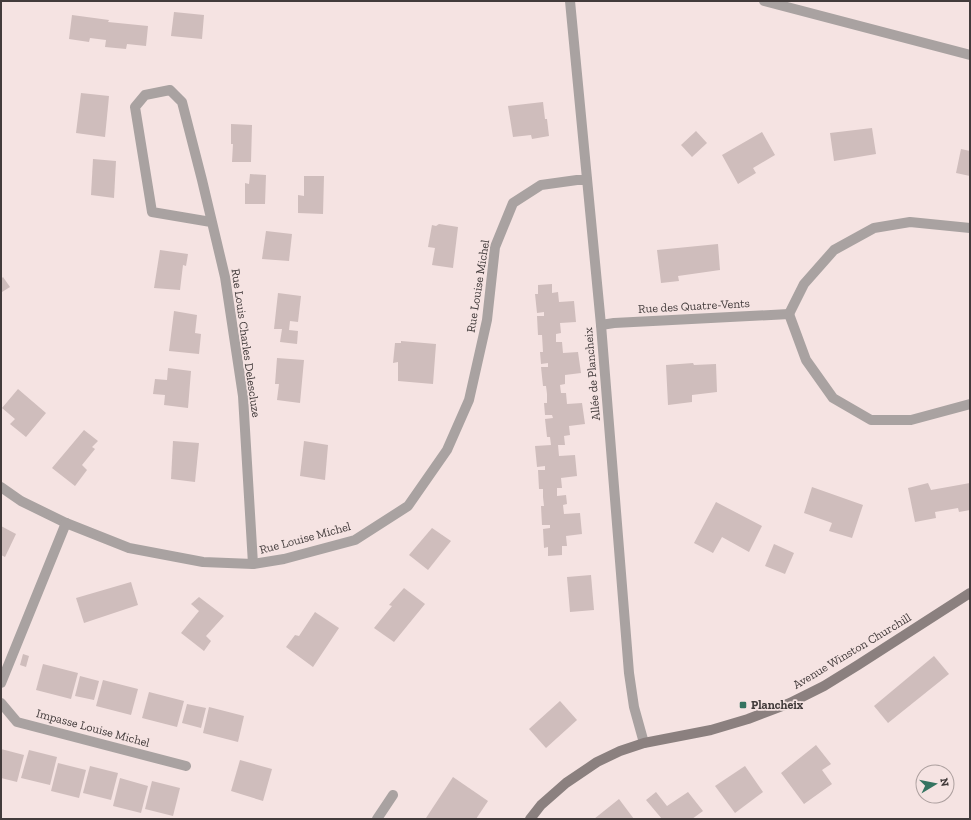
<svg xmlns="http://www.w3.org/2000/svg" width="971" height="820" viewBox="0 0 971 820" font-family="'Zilla Slab',serif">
<rect width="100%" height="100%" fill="#f5e3e2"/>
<g fill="#cfbdbc">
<polygon points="174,12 204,15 202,39 171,36"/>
<polygon points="72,15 109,20 108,22 148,26 146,46 127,44 126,49 105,47 106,40 90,38 89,42 69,39"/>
<polygon points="81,93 109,96 105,137 76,133"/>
<polygon points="543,102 545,119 547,119 549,136 532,139 531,135 513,137 508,106"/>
<polygon points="231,124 252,125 251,162 232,162 233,144 231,144"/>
<polygon points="872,128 876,154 834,161 830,133"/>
<polygon points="696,131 707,143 692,157 681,145"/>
<polygon points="762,132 775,155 753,168 756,173 738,184 722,155"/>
<polygon points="961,149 970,151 970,176 956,173"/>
<polygon points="93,159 116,161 114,198 91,195"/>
<polygon points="250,174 266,175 265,204 245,204 245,183 249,184"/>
<polygon points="304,176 324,176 323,214 298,213 298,195 304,196"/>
<polygon points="439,224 458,227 453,268 432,265 435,248 428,247 432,225 436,226"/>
<polygon points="266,231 292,234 289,261 262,259"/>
<polygon points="718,244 720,270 678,276 679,281 661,283 657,250"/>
<polygon points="160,250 188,254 186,266 183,265 180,290 154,288"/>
<polygon points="3,277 10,287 2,292 1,291 1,279"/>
<polygon points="552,284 552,293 558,292 559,302 574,301 576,322 560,323 561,333 556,334 556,342 562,342 563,353 578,352 581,373 565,375 565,384 560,385 561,393 566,393 567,404 582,403 585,424 569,426 570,435 564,436 565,445 558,445 559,456 575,455 577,476 561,478 562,488 557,488 557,496 566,495 567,504 563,505 564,514 580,513 582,534 566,536 567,546 562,546 562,555 548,556 548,547 544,548 543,529 550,528 550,525 542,525 541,506 544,506 543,497 543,489 539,489 538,470 545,470 545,466 537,467 535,446 551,445 550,437 547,437 545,419 553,418 552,415 545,415 544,403 547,403 547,394 546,386 543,386 541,367 548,367 548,363 541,364 540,352 543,352 542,335 538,335 537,316 544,316 544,312 537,313 535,294 538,294 538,285"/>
<polygon points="278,293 301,296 298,322 290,321 289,330 298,331 297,344 280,342 282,329 274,329"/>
<polygon points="174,311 197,315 195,333 201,334 199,354 169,351"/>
<polygon points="401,341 436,344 433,384 398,381 398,362 393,363 395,343 401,343"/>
<polygon points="277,358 304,360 300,403 277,400 279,384 275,384"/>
<polygon points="693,363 694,365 716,364 717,392 692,395 692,402 668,405 666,365"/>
<polygon points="168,368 191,371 188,408 164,405 165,395 153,394 155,379 167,380"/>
<polygon points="18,389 46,413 26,437 10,424 15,419 2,408"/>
<polygon points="84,430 98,441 92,447 95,449 82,465 87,470 75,486 52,468"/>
<polygon points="173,441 199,443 195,482 171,479"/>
<polygon points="304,441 328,445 325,480 300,476"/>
<polygon points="928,483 931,490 970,483 970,510 959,512 958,508 935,512 936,518 915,522 908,488"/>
<polygon points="812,487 863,505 852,538 829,531 832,523 804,513"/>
<polygon points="716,502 762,526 749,552 722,537 713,553 694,543"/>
<polygon points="1,526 16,534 5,557 1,555"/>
<polygon points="432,528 451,541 428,570 409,555"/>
<polygon points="774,544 794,553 785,574 765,566"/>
<polygon points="591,575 594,610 570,612 567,577"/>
<polygon points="131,582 138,605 84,623 76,598"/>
<polygon points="404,588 425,604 394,642 374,628 392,606 389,605"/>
<polygon points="199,597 224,616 206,636 211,641 204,651 181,633 199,611 191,604"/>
<polygon points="315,612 339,628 313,667 286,647 295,635 299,636"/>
<polygon points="23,654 29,656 26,667 20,665"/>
<polygon points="934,656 949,674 888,723 874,706"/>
<polygon points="43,664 78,673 71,699 36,690"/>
<polygon points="80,676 99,681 94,700 75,696"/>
<polygon points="103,680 138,689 131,715 96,706"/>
<polygon points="149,692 184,701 177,727 142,718"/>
<polygon points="560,701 577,720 546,748 529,729"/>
<polygon points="187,704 206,708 201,728 182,723"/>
<polygon points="209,707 244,716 238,742 203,733"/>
<polygon points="816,745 831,764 822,770 832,784 804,804 781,773"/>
<polygon points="1,749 24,755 17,782 1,778"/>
<polygon points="29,750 57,757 50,785 21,778"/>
<polygon points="240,760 272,769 263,801 231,791"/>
<polygon points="58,763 86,770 79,798 51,791"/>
<polygon points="90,766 118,773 111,800 83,793"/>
<polygon points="745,766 763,792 735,813 715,786"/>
<polygon points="453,777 488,801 476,819 428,819 426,818"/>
<polygon points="120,778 148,786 141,813 113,806"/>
<polygon points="152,781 180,788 173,816 145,809"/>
<polygon points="656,792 667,806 688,792 703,811 692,819 662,819 646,800"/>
<polygon points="619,799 634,819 594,819"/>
</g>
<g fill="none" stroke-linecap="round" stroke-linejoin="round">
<g stroke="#a9a2a1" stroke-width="10">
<polyline points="570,1 601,325 629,673 634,707 644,743"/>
<polyline points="211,222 152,212 135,107 145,95 170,90 182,102 202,180 225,277 243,396 253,564"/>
<polyline points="789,314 804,284 834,250 874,228 910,222 970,228"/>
<polyline points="601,325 614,323 789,314 806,360 833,398 871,420 911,420 970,404"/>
<polyline points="1,487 21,501 66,523 129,548 203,562 253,564 284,559 355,540 408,506 447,450 469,400 487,320 495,247 513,203 541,185 577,180 587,180"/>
<polyline points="1,683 66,523"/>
<polyline points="1,703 17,722 186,766"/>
<polyline points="377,819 393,795"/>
</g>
<polyline stroke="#a9a2a1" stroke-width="10" points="764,1 970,55"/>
<polyline stroke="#8b807f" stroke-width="10" points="530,819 541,805 566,783 597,762 620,751 644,743 711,730 748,719 790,703 824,686 858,665 970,593"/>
</g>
<rect fill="#357461" stroke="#f5e3e2" stroke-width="1.5" x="739" y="701" width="8" height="8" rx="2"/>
<g text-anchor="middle" stroke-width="3.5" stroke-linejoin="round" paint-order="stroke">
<g font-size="12" fill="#423b3b" stroke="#f5e3e2">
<text transform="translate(478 286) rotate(-81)" y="4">Rue Louise Michel</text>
<text transform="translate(694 306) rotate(-3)" y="4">Rue des Quatre-Vents</text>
<text transform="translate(246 343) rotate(82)" y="4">Rue Louis Charles Delescluze</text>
<text transform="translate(592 374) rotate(-95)" y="4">Allée de Plancheix</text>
<text transform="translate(305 538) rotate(-15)" y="4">Rue Louise Michel</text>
<text transform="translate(852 651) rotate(-31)" y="4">Avenue Winston Churchill</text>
<text transform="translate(93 728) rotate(15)" y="4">Impasse Louise Michel</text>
</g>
<g font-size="12" font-weight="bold" fill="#423b3b" stroke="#f5e3e2" text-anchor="start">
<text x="751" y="709">Plancheix</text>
</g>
</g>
<rect width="971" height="820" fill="none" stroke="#423b3b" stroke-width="4"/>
<g transform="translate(935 784) rotate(80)"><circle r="19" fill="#f5e3e2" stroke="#ada09f"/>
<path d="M0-3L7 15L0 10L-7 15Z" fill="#357461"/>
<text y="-6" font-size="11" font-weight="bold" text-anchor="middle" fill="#423b3b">N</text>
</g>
</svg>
